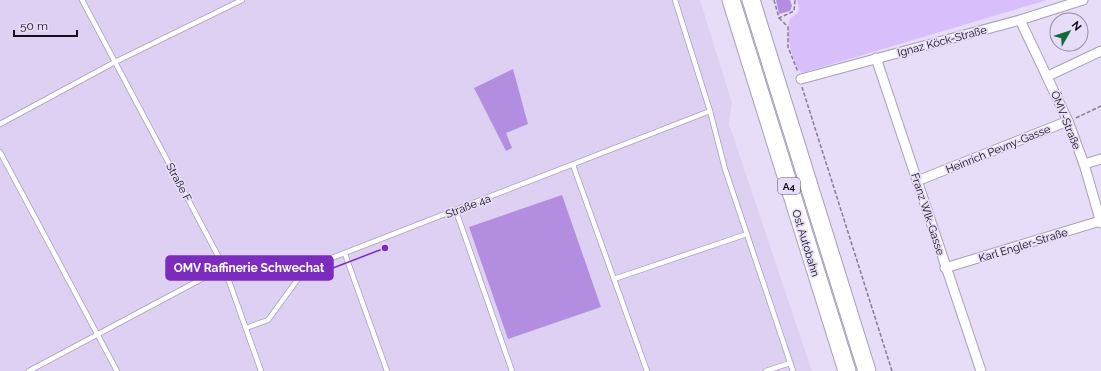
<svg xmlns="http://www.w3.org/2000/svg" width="1101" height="371" viewBox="0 0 1101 371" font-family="Raleway,sans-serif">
<rect width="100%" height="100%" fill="#e8ddf8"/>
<polygon fill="#ded0f2" points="0,0 700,0 732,103 729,124 812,371 0,371"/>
<path fill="#d9befc" d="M797,0H1047L802,73C792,64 786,34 789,22C790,17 795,15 798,13L799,8Z"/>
<g fill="#b38ee0">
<polygon points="776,0 790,0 792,6 790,11 779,14"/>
<polygon points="513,69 528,124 506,133 512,148 506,151 474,88"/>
<polygon points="562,195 601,307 508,339 469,227"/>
</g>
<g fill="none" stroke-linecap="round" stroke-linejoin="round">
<defs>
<g id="lane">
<polyline points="82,0 224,267 261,371"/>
<polyline points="675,0 710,111 725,169 793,371"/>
<polyline points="0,124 115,62 242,0"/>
<polyline points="0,152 117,371"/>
<polyline points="573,165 647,371"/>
<polyline points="456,211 512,371"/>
<polyline points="345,254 387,371"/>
<polyline points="614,279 747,234"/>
<polyline points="246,328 268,320 306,268 710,111"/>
<polyline points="29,371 224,267"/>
<polyline points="766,371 790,363"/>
</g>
<g id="street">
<polyline points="1020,20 1068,121 1084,164 1101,223"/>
<polyline points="876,58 981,371"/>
<polyline points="1048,76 1101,51"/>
<polyline points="801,79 1020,20 1083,0"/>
<polyline points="1084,164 1101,159"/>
<polyline points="917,181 1068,121"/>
<polyline points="945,268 1100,221"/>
</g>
<g id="highway">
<polyline points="731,0 847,371"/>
<polyline points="751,0 867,371"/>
</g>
</defs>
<use href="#lane" stroke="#a99fb8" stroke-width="6"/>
<use href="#street" stroke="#a99fb8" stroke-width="11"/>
<use href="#highway" stroke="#a99fb8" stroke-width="19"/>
<g stroke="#857d90" stroke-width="1.5" stroke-dasharray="4 2" stroke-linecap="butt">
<polyline points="774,0 779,18 794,11 795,0"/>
<polyline points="779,18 788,27 788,47 798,72"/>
<polyline points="802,87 892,371"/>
<polyline points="1076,118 1101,106"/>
</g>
<use href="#lane" stroke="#fff" stroke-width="4.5"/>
<use href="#street" stroke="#fff" stroke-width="9"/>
<use href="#highway" stroke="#fff" stroke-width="17"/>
</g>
<g text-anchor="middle" stroke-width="3.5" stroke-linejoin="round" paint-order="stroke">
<rect fill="#e8ddf8" stroke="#534d5b" stroke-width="1" x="778" y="178" width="22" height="16" rx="3"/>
<g font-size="10" font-weight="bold" fill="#130f18">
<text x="789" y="190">A4</text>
</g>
<g font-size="11" fill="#130f18" stroke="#e8ddf8">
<text transform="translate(942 41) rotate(-15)" y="4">Ignaz Köck-Straße</text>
<text transform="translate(1066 120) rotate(68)" y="4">ÖMV-Straße</text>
<text transform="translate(998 149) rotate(-22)" y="4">Heinrich Pevny-Gasse</text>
<text transform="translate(179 182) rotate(62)" y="4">Straße F</text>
<text transform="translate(468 206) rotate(-21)" y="4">Straße 4a</text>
<text transform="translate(928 214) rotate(72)" y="4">Franz Wlk-Gasse</text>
<text transform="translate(806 243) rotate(73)" y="4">Ost Autobahn</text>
<text transform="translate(1023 245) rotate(-17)" y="4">Karl Engler-Straße</text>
</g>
</g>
<path fill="none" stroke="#7b2cbf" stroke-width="1.5" d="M385 248L333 268"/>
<circle fill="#7b2cbf" stroke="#e8ddf8" stroke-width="1.5" cx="385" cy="248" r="4"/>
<rect fill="#7b2cbf" stroke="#7b2cbf" stroke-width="1.5" x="166" y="256" width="167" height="24" rx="4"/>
<g font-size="12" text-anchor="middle" font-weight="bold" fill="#fff">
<text x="249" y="272">OMV Raffinerie Schwechat</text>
</g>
<g transform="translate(1069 32) rotate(51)"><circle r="19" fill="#e8ddf8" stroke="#938b9e"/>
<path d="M0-3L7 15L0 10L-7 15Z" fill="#146a3c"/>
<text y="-6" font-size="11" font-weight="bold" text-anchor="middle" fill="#130f18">N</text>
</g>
<path d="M14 30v6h63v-6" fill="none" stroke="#130f18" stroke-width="2"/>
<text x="20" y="30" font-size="12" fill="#130f18" stroke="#e8ddf8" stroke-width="3" paint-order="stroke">50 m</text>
</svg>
